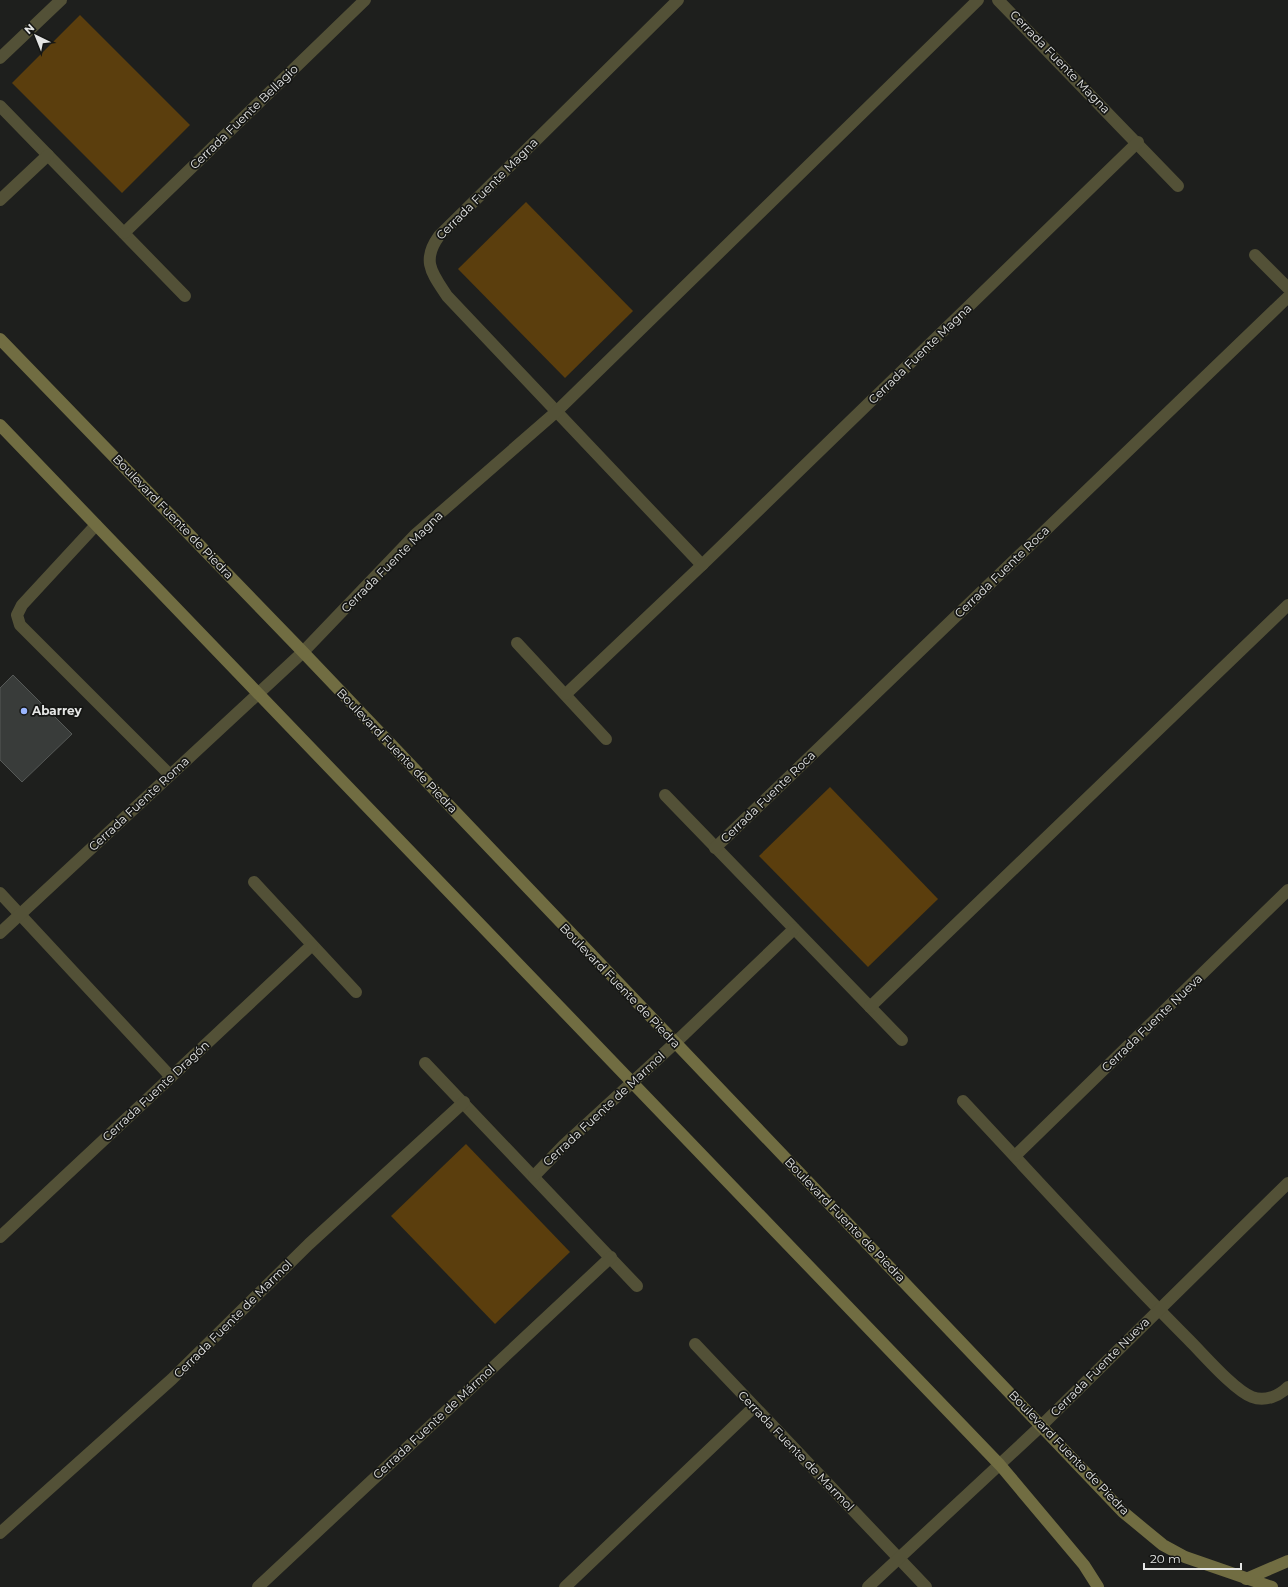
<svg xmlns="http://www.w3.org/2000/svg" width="1288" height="1587" viewBox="0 0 1288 1587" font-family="Montserrat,sans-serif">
<rect width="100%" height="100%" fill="#1e1f1d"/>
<g fill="#5b3e0d">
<polygon points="80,15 190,125 122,193 12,83"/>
<polygon points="526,202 633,311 565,378 458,269"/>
<polygon points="830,787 938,899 868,967 759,856"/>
<polygon points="466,1144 570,1252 495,1324 391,1216"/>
</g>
<polygon fill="#393c3a" stroke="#565957" points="13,675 72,734 22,782 0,760 0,688"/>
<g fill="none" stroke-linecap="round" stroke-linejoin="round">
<polyline stroke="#535137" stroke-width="12" points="96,525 22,605 17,615 20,625 170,775"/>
<g stroke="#535137" stroke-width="12">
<path d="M678,0L439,236C421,261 432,273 447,296L702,565"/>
<polyline points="998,0 1178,186"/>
<polyline points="0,58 61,0"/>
<polyline points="0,106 185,296"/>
<polyline points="0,200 48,155"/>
<polyline points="124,233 365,0"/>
<polyline points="1255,255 1288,288"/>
<polyline points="517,643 606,739"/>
<polyline points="566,694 702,565 1138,142"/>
<polyline points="665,795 902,1040"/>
<polyline points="715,848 1288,297"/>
<polyline points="254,882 356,992"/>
<polyline points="0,893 171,1077"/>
<polyline points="0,933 303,652 416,534 556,412 978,0"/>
<polyline points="870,1007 1288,605"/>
<polyline points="425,1063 637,1286"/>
<path d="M963,1101C1038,1181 1112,1263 1189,1340C1204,1355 1234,1390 1252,1397C1265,1402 1279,1396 1288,1387"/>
<polyline points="1015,1156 1288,890"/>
<polyline points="534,1176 564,1145 675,1043 794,929"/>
<polyline points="0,1237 312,945"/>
<polyline points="695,1344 926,1587"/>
<polyline points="0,1533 172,1379 309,1244 464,1102"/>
<polyline points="258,1587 611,1257"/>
<polyline points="565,1587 754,1407"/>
<polyline points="868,1587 1042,1425 1288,1183"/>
</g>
<g stroke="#716d42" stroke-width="12">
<polyline points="0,339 303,652 1123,1512 1163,1545 1185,1557 1272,1587"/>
<polyline points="0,425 1000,1465 1084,1565 1098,1587"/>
<polyline points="1246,1579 1288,1561"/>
</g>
</g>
<circle fill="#99b5fd" stroke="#151614" stroke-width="1.5" cx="24" cy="711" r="4"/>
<g text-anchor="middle" stroke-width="3.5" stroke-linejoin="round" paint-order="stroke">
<g font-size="12" fill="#e4e5e4" stroke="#151614">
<text transform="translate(1060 62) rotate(46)" y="4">Cerrada Fuente Magna</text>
<text transform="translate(244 117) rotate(-44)" y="4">Cerrada Fuente Bellagio</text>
<text transform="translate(487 189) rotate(-45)" y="4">Cerrada Fuente Magna</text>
<text transform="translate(920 354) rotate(-44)" y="4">Cerrada Fuente Magna</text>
<text transform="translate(173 517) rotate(46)" y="4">Boulevard Fuente de Piedra</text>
<text transform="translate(392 562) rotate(-45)" y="4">Cerrada Fuente Magna</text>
<text transform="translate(1002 572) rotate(-44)" y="4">Cerrada Fuente Roca</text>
<text transform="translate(397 751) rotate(46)" y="4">Boulevard Fuente de Piedra</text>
<text transform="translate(768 797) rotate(-44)" y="4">Cerrada Fuente Roca</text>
<text transform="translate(139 804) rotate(-43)" y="4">Cerrada Fuente Roma</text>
<text transform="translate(620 986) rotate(46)" y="4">Boulevard Fuente de Piedra</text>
<text transform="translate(1152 1023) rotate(-44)" y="4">Cerrada Fuente Nueva</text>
<text transform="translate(156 1091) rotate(-43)" y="4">Cerrada Fuente Dragón</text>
<text transform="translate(604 1109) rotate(-43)" y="4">Cerrada Fuente de Marmol</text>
<text transform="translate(845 1220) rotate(46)" y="4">Boulevard Fuente de Piedra</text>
<text transform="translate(233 1319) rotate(-45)" y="4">Cerrada Fuente de Marmol</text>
<text transform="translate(1100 1367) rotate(-45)" y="4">Cerrada Fuente Nueva</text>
<text transform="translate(434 1422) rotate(-43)" y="4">Cerrada Fuente de Mármol</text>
<text transform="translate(796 1451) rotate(46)" y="4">Cerrada Fuente de Marmol</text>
<text transform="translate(1069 1453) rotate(46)" y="4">Boulevard Fuente de Piedra</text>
</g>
<g font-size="12" font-weight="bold" fill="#e4e5e4" stroke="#151614" text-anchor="start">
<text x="32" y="715">Abarrey</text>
</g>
</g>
<g transform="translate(36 36) rotate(317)" stroke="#151614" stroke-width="3" paint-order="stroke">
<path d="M0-3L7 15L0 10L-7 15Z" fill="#e4e5e4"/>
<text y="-6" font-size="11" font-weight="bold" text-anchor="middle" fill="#e4e5e4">N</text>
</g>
<path d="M1144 1563v6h97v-6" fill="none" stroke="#e4e5e4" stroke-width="2"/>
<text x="1150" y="1563" font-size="12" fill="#e4e5e4" stroke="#151614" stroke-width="3" paint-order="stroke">20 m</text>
</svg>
